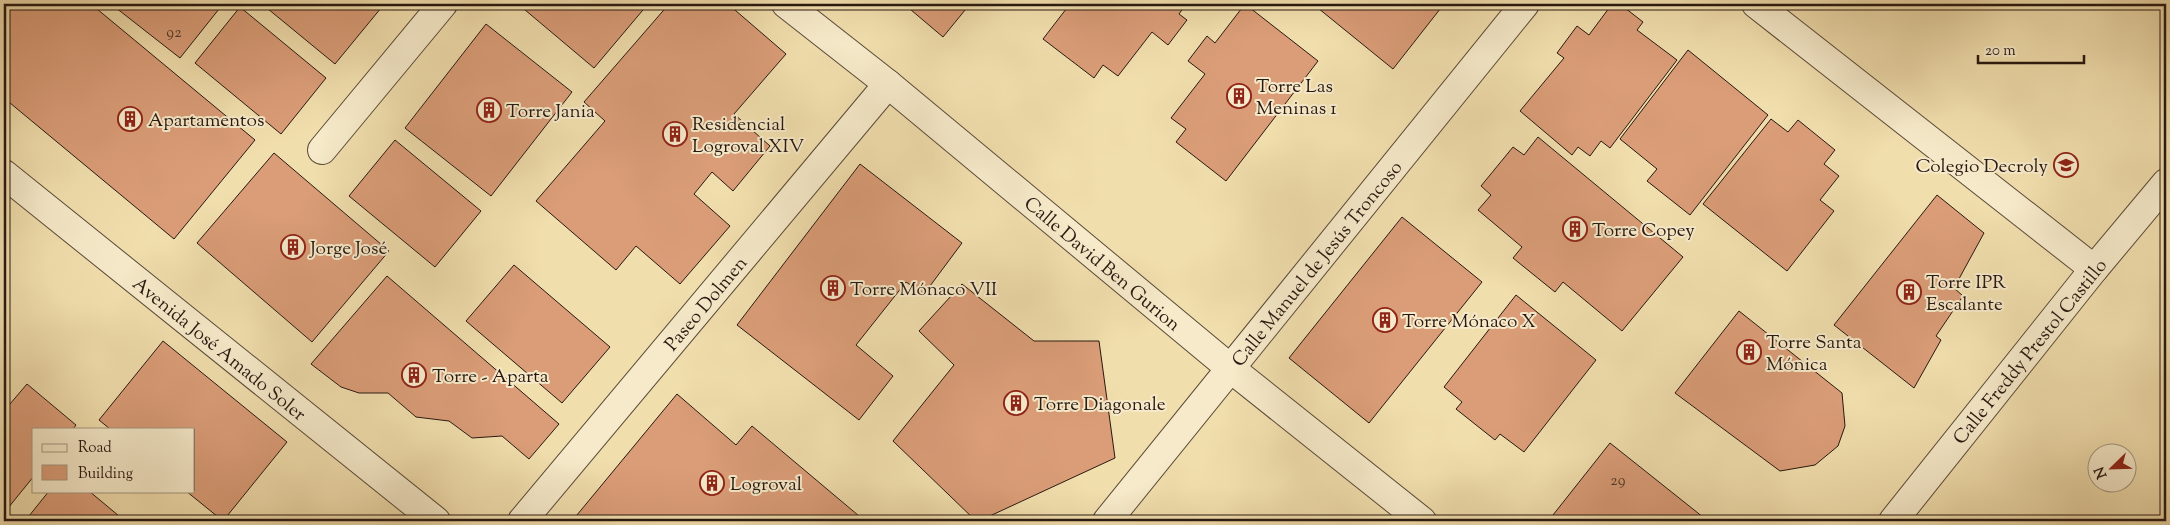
<svg xmlns="http://www.w3.org/2000/svg" width="2170" height="525" viewBox="0 0 2170 525" font-family="'Sorts Mill Goudy',serif">
<rect width="100%" height="100%" fill="#f1dead"/>
<filter id="stains"><feTurbulence type="fractalNoise" baseFrequency=".004" numOctaves="4"/><feColorMatrix values="0 0 0 0 .2 0 0 0 0 .09 0 0 0 0 .02 0 0 0 .5 -.17"/></filter>
<radialGradient id="worn" r=".72"><stop offset=".6" stop-color="#630" stop-opacity="0"/><stop offset="1" stop-color="#630" stop-opacity=".3"/></radialGradient>
<g fill="#da9d78" stroke="#281811">
<polygon points="15,4 91,4 255,140 174,239 4,98 4,17"/>
<polygon points="111,4 223,4 180,58"/>
<polygon points="262,4 375,4 381,8 335,64"/>
<polygon points="518,4 648,4 594,68"/>
<polygon points="669,4 728,4 786,54 734,114 770,146 733,191 712,172 694,194 730,226 680,284 636,246 616,270 536,201 605,121 584,102"/>
<polygon points="904,4 970,4 943,37"/>
<polygon points="1070,4 1186,4 1179,14 1187,20 1168,45 1152,32 1118,76 1103,65 1094,78 1043,39"/>
<polygon points="1245,4 1318,61 1226,181 1176,142 1186,129 1171,118 1205,74 1188,61 1207,36 1215,43"/>
<polygon points="1313,4 1444,4 1393,69"/>
<polygon points="1612,4 1620,4 1643,22 1637,30 1677,60 1610,148 1601,141 1590,156 1578,147 1572,155 1520,111 1564,58 1557,53 1577,26 1589,35"/>
<polygon points="240,7 326,78 281,134 195,63"/>
<polygon points="486,24 572,92 491,196 405,128"/>
<polygon points="1688,50 1768,115 1690,215 1647,181 1657,169 1620,139"/>
<polygon points="1771,119 1788,132 1798,120 1835,150 1824,164 1839,176 1820,200 1834,211 1787,271 1703,204"/>
<polygon points="1538,137 1683,257 1622,331 1563,282 1555,292 1513,258 1522,247 1478,210 1491,195 1481,186 1513,147 1524,155"/>
<polygon points="395,140 481,211 435,267 349,196"/>
<polygon points="274,153 389,251 312,342 197,243"/>
<polygon points="860,164 962,243 924,294 906,282 856,345 893,376 859,420 737,325"/>
<polygon points="1937,195 1984,233 1954,288 1963,296 1936,336 1941,340 1914,388 1834,325"/>
<polygon points="1402,217 1482,282 1369,423 1289,358"/>
<polygon points="514,265 610,347 562,403 466,321"/>
<polygon points="387,276 559,424 529,459 502,436 472,438 449,421 416,417 388,393 359,393 341,387 311,364"/>
<polygon points="962,284 1034,341 1099,341 1115,458 979,521 976,521 893,441 954,365 919,331"/>
<polygon points="1516,295 1596,360 1524,452 1500,434 1495,440 1456,409 1462,402 1444,387"/>
<polygon points="1739,311 1842,393 1845,426 1838,446 1815,465 1780,471 1675,393"/>
<polygon points="163,341 287,442 223,521 186,491 194,491 194,429 110,429 99,420"/>
<polygon points="27,384 76,425 73,429 34,429 34,476 4,513 4,411"/>
<polygon points="677,394 736,445 752,426 865,521 572,521"/>
<polygon points="1610,443 1708,521 1560,521 1553,515"/>
<polygon points="49,491 89,491 125,521 25,521"/>
<polygon points="1146,516 1156,518 1162,521 1136,521"/>
</g>
<g fill="none" stroke-linecap="round" stroke-linejoin="round">
<defs>
<g id="minor">
<polyline points="786,4 888,84 1230,368 1422,521"/>
<polyline points="1756,4 2094,269"/>
<polyline points="322,150 443,4"/>
<polyline points="4,174 436,521"/>
<polyline points="522,521 888,84"/>
<polyline points="1107,521 1525,4"/>
<polyline points="1893,521 2094,269 2166,183"/>
</g>
</defs>
<use href="#minor" stroke="#5a4a38" stroke-width="30"/>
<use href="#minor" stroke="#f6eaca" stroke-width="28"/>
</g>
<defs>
<symbol id="building-ring" viewBox="-11 -11 22 22"><circle r="9.5" fill="#f6eaca" stroke="#8f2418" stroke-width="1.5"/><path d="M-4-6H4V6H1V3H-1V6H-4ZM-2.5-4.3h1.7v1.8h-1.7ZM.8-4.3h1.7v1.8H.8ZM-2.5-1h1.7V.8h-1.7ZM.8-1h1.7V.8H.8Z" fill="#8f2418"/></symbol>
<symbol id="school-ring" viewBox="-11 -11 22 22"><circle r="9.5" fill="#f6eaca" stroke="#8f2418" stroke-width="1.5"/><path d="M0-5L7-2L0 1L-7-2ZM-4 1L0 2.5L4 1V4Q0 6-4 4Z" fill="#8f2418"/></symbol>
</defs>
<g fill-rule="evenodd">
<use href="#building-ring" x="1225" y="82" width="28" height="28"/>
<use href="#building-ring" x="475" y="96" width="28" height="28"/>
<use href="#building-ring" x="116" y="105" width="28" height="28"/>
<use href="#building-ring" x="661" y="120" width="28" height="28"/>
<use href="#school-ring" x="2052" y="151" width="28" height="28"/>
<use href="#building-ring" x="1561" y="215" width="28" height="28"/>
<use href="#building-ring" x="279" y="233" width="28" height="28"/>
<use href="#building-ring" x="819" y="274" width="28" height="28"/>
<use href="#building-ring" x="1895" y="278" width="28" height="28"/>
<use href="#building-ring" x="1371" y="306" width="28" height="28"/>
<use href="#building-ring" x="1735" y="338" width="28" height="28"/>
<use href="#building-ring" x="400" y="361" width="28" height="28"/>
<use href="#building-ring" x="1002" y="389" width="28" height="28"/>
<use href="#building-ring" x="698" y="469" width="28" height="28"/>
</g>
<g text-anchor="middle" stroke-width="4" stroke-linejoin="round" paint-order="stroke">
<g font-size="16" fill="#54392b">
<text x="174" y="37">92</text>
<text x="1618" y="485">29</text>
</g>
<g font-size="19" fill="#281811" stroke="#f6eaca" text-anchor="start">
<text x="1256" y="92">Torre Las<tspan x="1256" dy="22">Meninas 1</tspan></text>
<text x="506" y="117">Torre Jania</text>
<text x="148" y="126">Apartamentos</text>
<text x="692" y="130">Residencial<tspan x="692" dy="22">Logroval XIV</tspan></text>
<text x="2048" y="172" text-anchor="end">Colegio Decroly</text>
<text x="1592" y="236">Torre Copey</text>
<text x="310" y="254">Jorge José</text>
<text x="1926" y="288">Torre IPR<tspan x="1926" dy="22">Escalante</tspan></text>
<text x="850" y="295">Torre Mónaco VII</text>
<text x="1402" y="327">Torre Mónaco X</text>
<text x="1766" y="348">Torre Santa<tspan x="1766" dy="22">Mónica</tspan></text>
<text x="432" y="382">Torre - Aparta</text>
<text x="1034" y="410">Torre Diagonale</text>
<text x="730" y="490">Logroval</text>
</g>
<g font-size="19" fill="#281811" stroke="#f6eaca">
<text transform="translate(1103 263) rotate(40)" y="7">Calle David Ben Gurion</text>
<text transform="translate(1316 263) rotate(-51)" y="7">Calle Manuel de Jesús Troncoso</text>
<text transform="translate(705 303) rotate(-50)" y="7">Paseo Dolmen</text>
<text transform="translate(220 348) rotate(39)" y="7">Avenida José Amado Soler</text>
<text transform="translate(2029 351) rotate(-51)" y="7">Calle Freddy Prestol Castillo</text>
</g>
</g>
<rect width="2170" height="525" fill="none" stroke="#f1dead" stroke-width="20"/>
<rect x="5" y="5" width="2160" height="515" fill="none" stroke="#281811" stroke-width="2.5"/>
<rect x="10" y="10" width="2150" height="505" fill="none" stroke="#281811"/>
<rect x="32" y="428" width="162" height="65" fill="#f6eaca" stroke="#a49680"/>
<rect x="42" y="444" width="25" height="8" fill="#f6eaca" stroke="#a49680"/>
<text x="78" y="452" font-size="15" fill="#281811">Road</text>
<rect x="42" y="465" width="25" height="15" fill="#da9d78" stroke="#a49680"/>
<text x="78" y="478" font-size="15" fill="#281811">Building</text>
<g transform="translate(2112 468) rotate(247)"><circle r="24" fill="#f6eaca" stroke="#a49680"/>
<path d="M0-4L9 19L0 12L-9 19Z" fill="#8f2418"/>
<text y="-8" font-size="14" font-weight="bold" text-anchor="middle" fill="#281811">N</text>
</g>
<path d="M1978 55v8h106v-8" fill="none" stroke="#281811" stroke-width="2.5"/>
<text x="1985" y="55" font-size="15" fill="#281811" stroke="#f6eaca" stroke-width="4" paint-order="stroke">20 m</text>
<rect width="100%" height="100%" filter="url(#stains)"/>
<rect width="100%" height="100%" fill="url(#worn)"/>
</svg>
